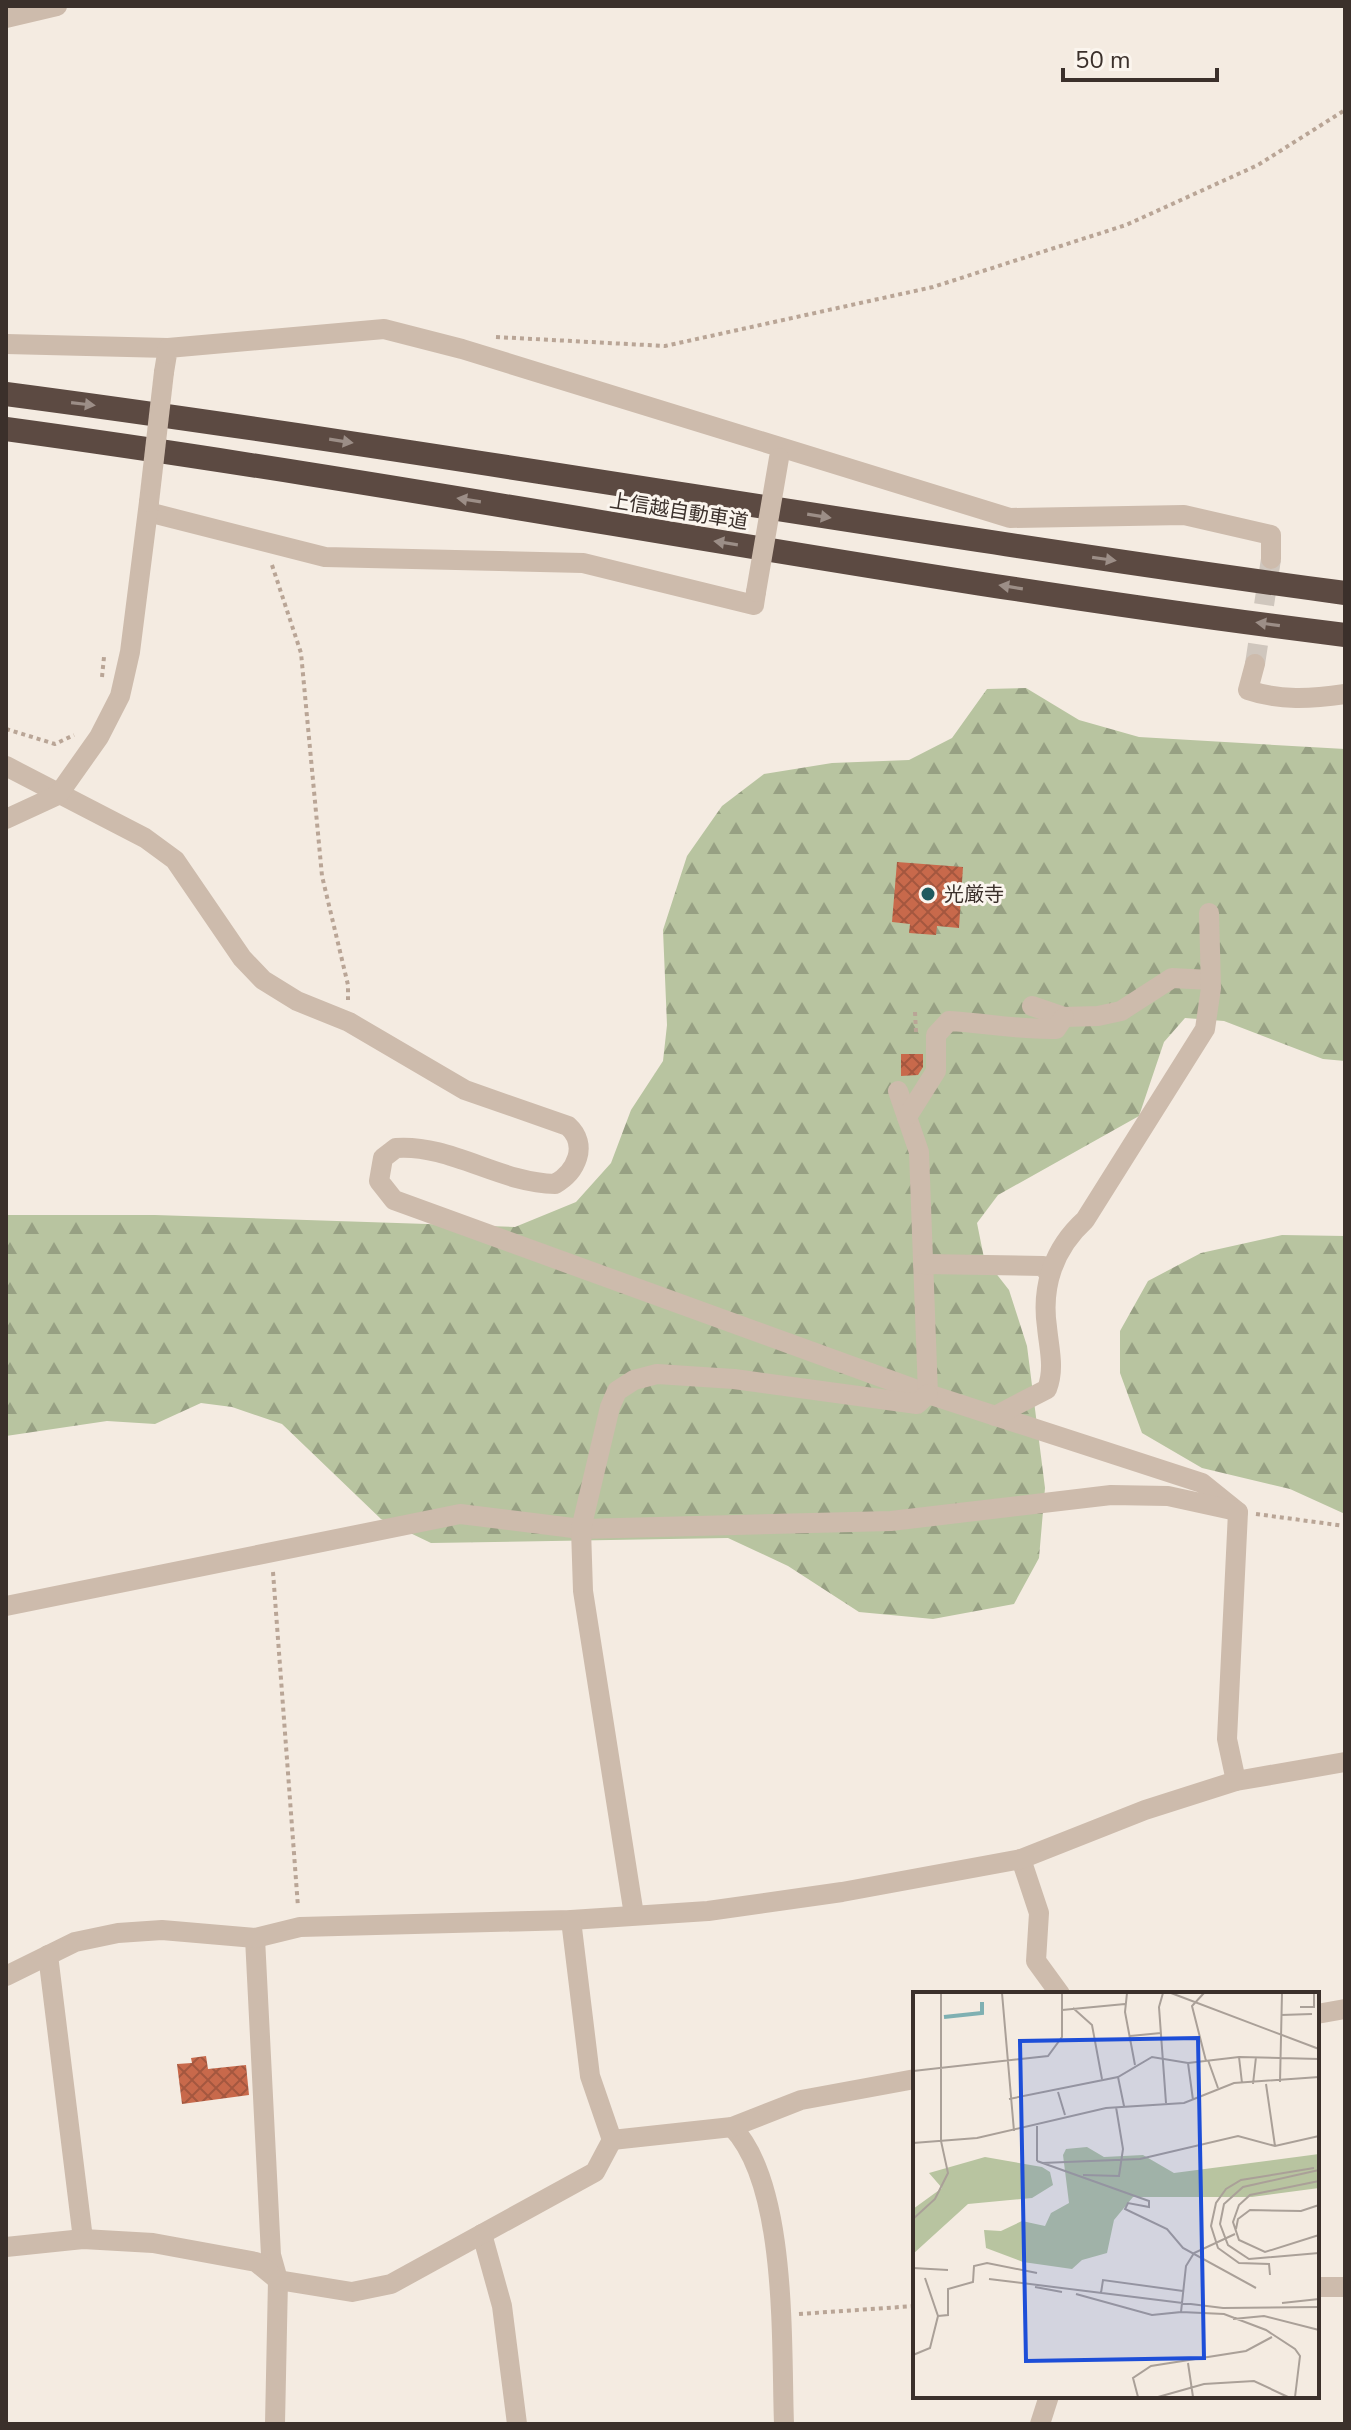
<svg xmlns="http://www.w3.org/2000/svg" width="1351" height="2430" viewBox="0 0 1351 2430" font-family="'Nunito Sans','Noto Sans JP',sans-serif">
<defs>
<pattern id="forest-firs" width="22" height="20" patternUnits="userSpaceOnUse" patternTransform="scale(2)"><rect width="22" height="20" fill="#b8c4a0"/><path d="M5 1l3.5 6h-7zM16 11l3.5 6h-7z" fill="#97a083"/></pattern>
<pattern id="building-cross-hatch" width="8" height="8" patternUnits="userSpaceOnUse" patternTransform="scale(2)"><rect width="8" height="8" fill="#c8694b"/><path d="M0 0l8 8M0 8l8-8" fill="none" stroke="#a4573f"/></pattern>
</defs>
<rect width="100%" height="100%" fill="#f4ebe1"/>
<g fill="url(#forest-firs)">
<polygon points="1026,688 1079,720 1139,737 1345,749 1345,1061 1323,1059 1224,1021 1185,1018 1164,1042 1139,1116 998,1195 977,1223 984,1258 1009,1290 1027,1346 1045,1488 1039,1558 1014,1604 933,1619 859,1612 788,1566 728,1538 431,1543 381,1519 282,1424 232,1407 201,1403 155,1424 107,1421 6,1436 6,1215 155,1215 515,1227 576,1202 611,1163 631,1110 663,1061 667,1025 663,930 687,856 722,806 764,774 832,763 909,760 952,738 987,689"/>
<polygon points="1282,1235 1345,1236 1345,1514 1290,1489 1202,1468 1142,1433 1120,1373 1120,1331 1148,1281 1201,1253"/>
</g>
<g fill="url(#building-cross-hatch)">
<polygon points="897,862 963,867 959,928 937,926 936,935 909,933 910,924 892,922"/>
<polygon points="901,1054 923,1054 923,1067 918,1075 901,1076"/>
<polygon points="206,2056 208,2069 246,2065 249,2095 182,2104 177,2064 192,2063 191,2058"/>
</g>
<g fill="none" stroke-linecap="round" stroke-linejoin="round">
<polyline stroke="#cfc6bd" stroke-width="20" stroke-dasharray="20 10" stroke-linecap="butt" points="1255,664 1271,559"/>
<g stroke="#b9a596" stroke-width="4" stroke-dasharray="4 4" stroke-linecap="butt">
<polyline points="496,337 665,346 933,287 1126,225 1258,165 1345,110"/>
<polyline points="272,565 301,653 322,876 348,985 348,1000"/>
<polyline points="102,677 104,657"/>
<polyline points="6,729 55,744 74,735"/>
<polyline points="915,1012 916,1032"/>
<polyline points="1256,1514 1345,1526"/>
<polyline points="273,1572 298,1907"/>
<polyline points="799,2314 915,2306"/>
</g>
<g stroke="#cdbbac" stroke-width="20">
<polyline points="6,18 57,6"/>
<polyline points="6,344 168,348"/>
<polyline points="164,372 168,348 384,329 462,349 1010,518 1184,515 1271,535 1271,559"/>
<polyline points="148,512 325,557 583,563 754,605 756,592"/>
<path d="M1255,664L1248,690C1280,701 1311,699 1345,694"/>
<path d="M6,766L145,838L175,860L242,958L263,980L297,1001L349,1022L465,1090L568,1126C589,1145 576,1172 555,1184C500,1183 450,1144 396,1148L383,1158L379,1181L394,1200L928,1394L1202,1483L1238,1512"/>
<polyline points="6,819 58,795 99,737 120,696 130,652 149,502"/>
<polyline points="1032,1006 1064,1017 1098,1016 1121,1011 1172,978 1210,980"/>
<polyline points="898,1091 919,1152 928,1394"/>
<path d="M907,1117L936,1071V1035L949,1021C986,1023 1019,1030 1056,1029L1064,1017"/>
<polyline points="923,1264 1043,1266 1049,1274"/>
<path d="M995,1416L1047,1389C1055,1368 1049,1349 1047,1327C1041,1286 1054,1248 1085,1220L1205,1029L1211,988L1209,913"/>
<polyline points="6,1606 460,1514 581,1529 891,1521 1111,1495 1168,1496 1232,1510"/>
<polyline points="1236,1781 1227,1739 1238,1512"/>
<polyline points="1021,1859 1039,1913 1036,1961 1060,1994"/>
<polyline points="634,1915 583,1591 581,1529 610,1407 617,1391 634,1380 657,1374 734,1379 917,1404 928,1394"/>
<polyline points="255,1938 271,2255 278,2280 275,2424"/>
<polyline points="48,1955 83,2239"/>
<polyline points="6,1976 75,1942 118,1933 162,1930 255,1938 300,1927 571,1920 708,1911 842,1892 1021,1859 1145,1810 1236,1781 1345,1762"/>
<polyline points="1317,2014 1345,2009"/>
<path d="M732,2127C788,2185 781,2345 784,2424"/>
<polyline points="612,2140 732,2127 801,2100 915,2079"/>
<polyline points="482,2234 502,2306 517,2424"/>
<polyline points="6,2247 83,2239 153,2243 256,2262 278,2280 352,2292 391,2284 595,2172 612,2140 590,2076 571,1920"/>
<polyline points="1317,2287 1345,2287"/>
<polyline points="1040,2424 1049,2396"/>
</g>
<g stroke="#5c4a42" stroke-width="24">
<path d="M6,394C453,453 898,533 1345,593"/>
<path d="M6,429C453,490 897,580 1345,635"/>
</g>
<g stroke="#cdbbac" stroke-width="20">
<polyline points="149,502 164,372"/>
<polyline points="756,592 779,458"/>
</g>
</g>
<defs><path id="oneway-solid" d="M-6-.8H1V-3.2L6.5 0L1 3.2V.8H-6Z" transform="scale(2)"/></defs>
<g fill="#9c8e87">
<use href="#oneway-solid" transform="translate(83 404) rotate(7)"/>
<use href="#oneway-solid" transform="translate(341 441) rotate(9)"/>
<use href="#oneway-solid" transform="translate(469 500) rotate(-171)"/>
<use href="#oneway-solid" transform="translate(819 516) rotate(9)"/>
<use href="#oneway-solid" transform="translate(726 543) rotate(-171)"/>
<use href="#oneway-solid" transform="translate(1104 559) rotate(8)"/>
<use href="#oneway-solid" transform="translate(1011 587) rotate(-171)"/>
<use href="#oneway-solid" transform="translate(1268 624) rotate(-172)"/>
</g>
<circle fill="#1f5a5e" stroke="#fbf5ee" stroke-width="3" cx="928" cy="894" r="8"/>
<g text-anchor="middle" stroke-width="6" stroke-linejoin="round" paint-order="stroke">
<g font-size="20" fill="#3b302b" stroke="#fbf5ee">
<text transform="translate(679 511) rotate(9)" y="7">上信越自動車道</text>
</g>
<g font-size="20" fill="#3b302b" stroke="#fbf5ee" text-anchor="start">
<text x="944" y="901">光厳寺</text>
</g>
</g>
<g transform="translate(913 1992)">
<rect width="406" height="406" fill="#f4ebe1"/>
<path d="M174,155L191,165L230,163L261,181L406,162V196L339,205H220L201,228L194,261L169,268L159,277L110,270L73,256L71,238L88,239L109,229L132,234L138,221L156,211L150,163L153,157ZM72,165L129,175L137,180L140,193L119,206L55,212L0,262V217L29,196L16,181Z" fill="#b8c4a0"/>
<path fill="none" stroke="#7fb0b2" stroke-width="4" d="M31,25L69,21V10"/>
<path fill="none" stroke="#aaa098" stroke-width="2" d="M89,1L101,139M214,1L212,20L222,73M250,1L246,15L253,111M258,1L406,57M291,1L279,14L293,69M387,15H401V1M160,16L179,33L189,87M149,18L212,12M368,23L399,22M217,44L248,41M326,65L329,91M295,68L305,96M275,71L280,108M0,79L135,64L149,45V1M205,85L211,114M367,90L369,1M340,92L343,65M353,92L362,154M145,100L152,123M96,107L205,85L239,65L275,71L326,65L406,67M124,134V169M0,151L64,146L193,116L271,111L321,91L406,85M124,169L236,209V215L215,211L212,217L254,237L270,256L343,296M129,171L227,167L325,144L362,154L406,144M406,178L330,195L311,212L307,232L315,253L336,267L406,261M170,183L206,184L210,157L203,115M406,189L337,203L326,213L320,230L326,248L352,260L406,243M0,227L22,207L35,181L28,149V1M323,237L325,227L337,218L388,219L406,213M0,276L35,278M357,283L356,272L326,271L305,256L298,234L303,211L313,197L328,188L401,176M76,287L310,316L406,315M122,295L149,300M188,301L190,288L270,299M163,302L239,323L268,320L273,274L281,261L322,242M369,311L406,307M268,320L311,322L353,338L382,357L387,364L382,405M25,324L35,323V297L60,290L61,274L74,271L124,281M320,327L351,324L406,338M0,363L17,356L25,324L12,286M275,371L280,405M225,405L220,386L238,374L333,359L359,345M245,405L291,392L341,389L375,405"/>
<path fill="#1d4ed8" fill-opacity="0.15" stroke="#1d4ed8" stroke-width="4" d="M285,46L291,366L113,369L107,49Z"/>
<rect width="406" height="406" fill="none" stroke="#3b302b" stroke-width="4"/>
</g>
<rect width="1351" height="2430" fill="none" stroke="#3b302b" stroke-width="16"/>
<path d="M1063 68v12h154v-12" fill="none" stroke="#3b302b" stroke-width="4"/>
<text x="1075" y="68" font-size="24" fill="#3b302b" stroke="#fbf5ee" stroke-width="6" paint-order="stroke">50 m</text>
</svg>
